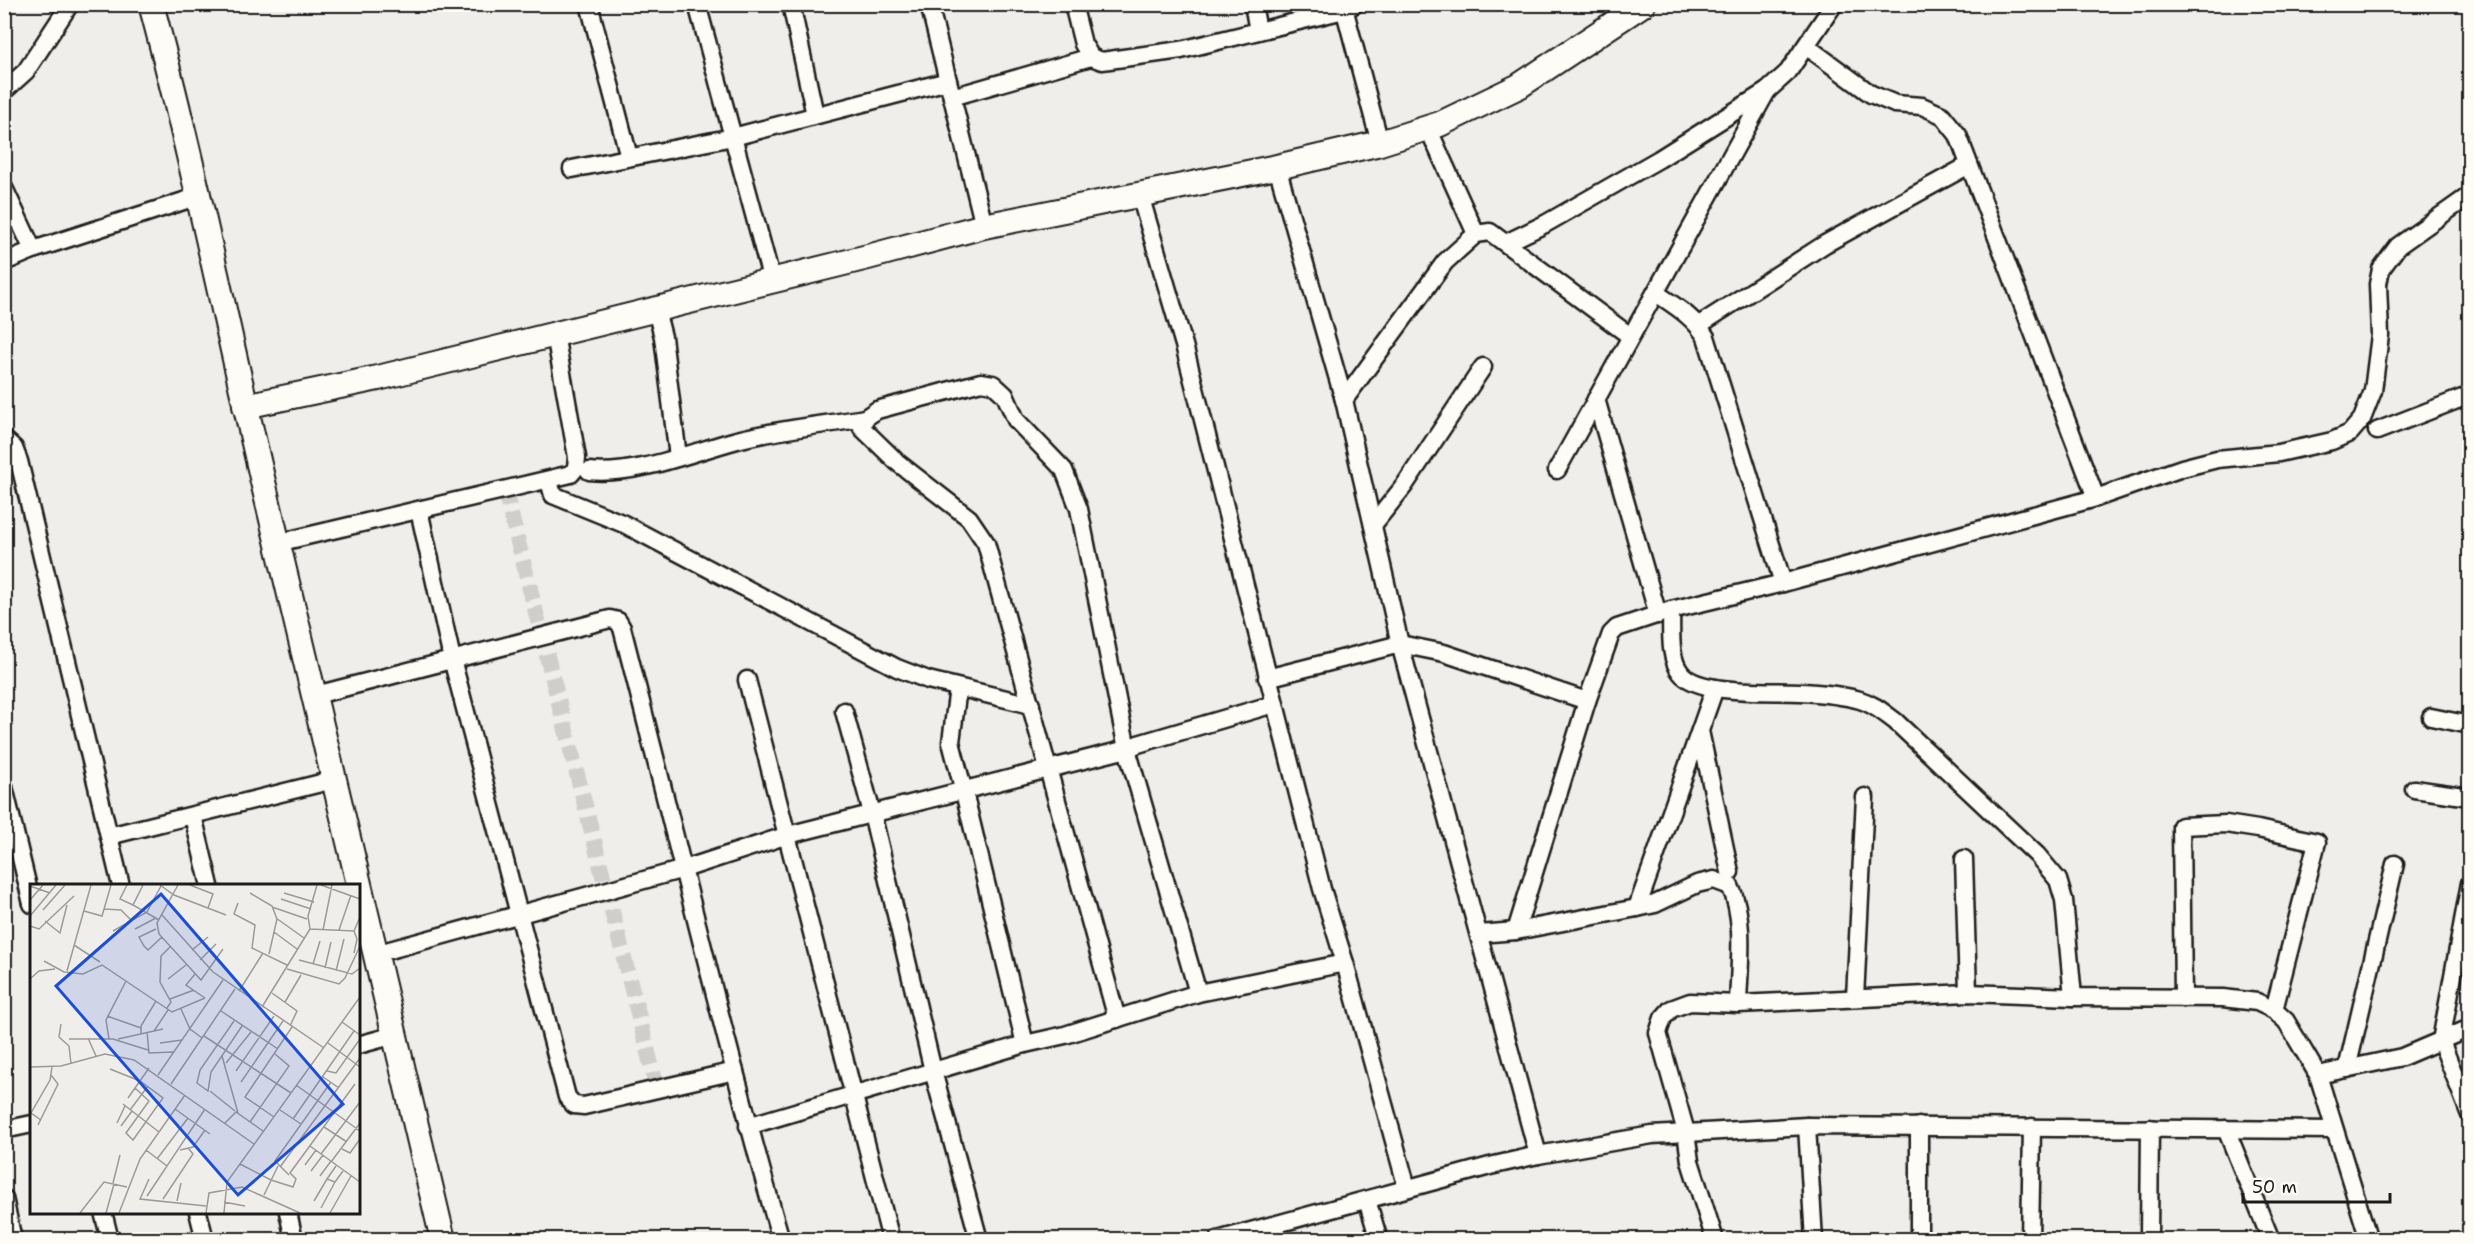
<svg xmlns="http://www.w3.org/2000/svg" width="2474" height="1244" viewBox="0 0 2474 1244" font-family="'Shantell Sans',sans-serif">
<rect width="100%" height="100%" fill="#f0eeea"/>
<filter id="ink" filterUnits="userSpaceOnUse"><feTurbulence type="fractalNoise" baseFrequency=".0167" numOctaves="2"/><feDisplacementMap in="SourceGraphic" scale="12" xChannelSelector="R" yChannelSelector="G"/><feConvolveMatrix kernelMatrix="1 2 1 2 8 2 1 2 1" color-interpolation-filters="sRGB"/></filter>
<g filter="url(#ink)">
<g fill="none" stroke-linecap="round" stroke-linejoin="round">
<polyline stroke="#d0cecb" stroke-width="16" stroke-dasharray="16 8" stroke-linecap="butt" points="505,491 657,1088"/>
<defs>
<g id="street">
<polyline points="589,4 629,157"/>
<polyline points="697,4 772,281"/>
<polyline points="791,4 815,115"/>
<polyline points="929,4 984,226"/>
<polyline points="1073,4 1083,44 1091,57 1102,61 1181,50 1344,10 1355,4"/>
<polyline points="1253,4 1258,31"/>
<polyline points="1343,4 1380,143"/>
<polyline points="1806,46 1871,94 1895,104 1922,106 1942,115 1958,135 2096,498"/>
<polyline points="4,91 26,71 70,4"/>
<polyline points="952,97 1091,57"/>
<polyline points="1428,128 1476,234"/>
<polyline points="1277,167 1344,400 1400,644 1538,1155"/>
<polyline points="572,169 733,137 948,81"/>
<polyline points="4,188 33,250"/>
<polyline points="1140,195 1184,345 1322,889 1345,963 1407,1188"/>
<polyline points="1506,243 1545,224 1659,159 1767,91 1788,72 1834,4"/>
<polyline points="4,262 33,250 199,196"/>
<path d="M1656,293C1675,306 1694,317 1706,337L1783,583"/>
<polyline points="656,310 663,337 678,457"/>
<polyline points="1699,325 1825,244 1969,165"/>
<polyline points="1596,399 1658,615"/>
<polyline points="1344,400 1445,262 1476,234 1490,232 1630,336"/>
<polyline points="2377,431 2470,395"/>
<polyline points="4,439 14,448 19,461 121,886"/>
<polyline points="1557,470 1767,91"/>
<path d="M589,471C636,476 692,452 737,440C779,429 823,425 865,418"/>
<polyline points="549,481 553,495 624,524 897,668 928,680 1031,705"/>
<polyline points="419,510 452,659 567,1097 574,1105 584,1106 735,1071"/>
<polyline points="1373,525 1404,486 1483,367"/>
<polyline points="277,543 571,474 576,468 577,457 555,334"/>
<path d="M1671,610C1672,629 1668,657 1681,673C1700,696 1772,690 1801,692C1820,693 1842,695 1860,700C1874,704 1884,713 1895,721L2037,855L2058,880L2064,900L2073,997"/>
<polyline points="1267,678 1400,644 1444,653 1587,701"/>
<polyline points="747,680 891,1240"/>
<polyline points="958,688 951,742 964,792 1025,1044"/>
<path d="M312,696L610,619L618,621L622,628C675,832 723,1037 781,1240"/>
<polyline points="844,711 872,813 933,1071 979,1240"/>
<polyline points="2431,717 2470,725"/>
<polyline points="1700,731 1730,872"/>
<polyline points="4,787 32,904"/>
<polyline points="2414,789 2470,797"/>
<polyline points="193,816 210,886"/>
<polyline points="109,836 333,780"/>
<polyline points="1964,859 1968,993"/>
<polyline points="2470,883 2441,1041 2470,1115"/>
<polyline points="1637,908 1715,688"/>
<polyline points="1516,931 1587,701 1611,634 1617,628 1671,610 1783,583 2096,498 2182,468 2217,459 2279,453 2332,441 2350,433 2362,419 2373,391 2380,335 2378,284 2381,269 2398,246 2470,195"/>
<path d="M1479,934L1516,931L1637,908L1655,904L1697,884L1714,880L1730,886C1746,918 1739,968 1738,1004"/>
<polyline points="375,954 684,869 788,835 1127,749 1138,744 1274,704"/>
<polyline points="1855,998 1865,797"/>
<polyline points="2183,998 2181,826 2226,824 2258,829 2317,842 2274,1010"/>
<polyline points="1117,1019 986,543 969,518 897,462 862,428 865,418 877,410 981,382 993,384 1005,395 1016,420 1064,470 1079,509 1127,749 1198,993"/>
<polyline points="358,1045 395,1035"/>
<polyline points="2347,1069 2395,864"/>
<polyline points="2318,1075 2402,1057 2470,1028"/>
<polyline points="748,1126 1025,1044 1065,1035 1198,993 1345,963"/>
<polyline points="1807,1126 1814,1240"/>
<polyline points="1919,1126 1919,1240"/>
<polyline points="2226,1129 2271,1240"/>
<polyline points="4,1130 32,1124"/>
<polyline points="4,1198 13,1240"/>
<polyline points="1367,1200 1379,1240"/>
<polyline points="103,1212 110,1240"/>
<polyline points="198,1212 205,1240"/>
<polyline points="288,1212 294,1240"/>
<polyline points="2149,1236 2150,1128"/>
<polyline points="1218,1240 1490,1166 1538,1155 1652,1135 1807,1126 2334,1130"/>
<polyline points="1715,1240 1690,1161 1686,1132 1658,1033 1663,1018 1671,1009 1690,1002 1738,1004 1968,993 2073,997 2223,998 2257,1002 2274,1010 2286,1021 2318,1075 2369,1240"/>
<polyline points="2030,1240 2032,1127"/>
</g>
<g id="secondary">
<path d="M151,4C196,171 229,340 269,507C326,752 387,995 443,1240"/>
<polyline points="245,406 378,378 868,257 984,226 1277,167 1380,143 1440,124 1519,86 1643,4"/>
</g>
</defs>
<use href="#street" stroke="#1c1c1c" stroke-width="21"/>
<use href="#secondary" stroke="#1c1c1c" stroke-width="28"/>
<use href="#street" stroke="#fdfcf7" stroke-width="16"/>
<use href="#secondary" stroke="#fdfcf7" stroke-width="24"/>
</g>
</g>
<g transform="translate(30 884)">
<rect width="330" height="330" fill="#f0eeea"/>
<path fill="none" stroke="#9b9a98" stroke-width="1.5" d="M97,1L90,15L103,21M113,1L103,21L129,36M130,1L144,11L196,31M148,1L127,39L129,50L171,96L193,65M160,1L183,10L178,24M291,1L330,15M0,2L20,9M220,9L242,22L247,35L239,70M254,9L284,18M251,15L281,25M0,16L13,1M208,19L204,30L225,41L222,64L257,81M242,23L277,35M74,25L91,26L102,37M13,26L35,1M54,27L72,32L81,1M132,31L183,88L294,164M0,32L26,1M246,34L274,54M15,37L30,49L37,21M0,42L9,45L44,12M105,45L126,34M126,45L109,53L114,62L118,66L132,53M280,45L324,47L330,33M293,46L302,1M309,46L321,11M83,47L117,28L131,2M324,47L327,55L324,69M244,48L267,65M44,61L70,78M162,66L178,53M170,76L186,60M269,76L322,90L330,84M14,77L34,88L53,90L72,81L142,128L175,114M283,80L290,57M295,84L301,58M257,85L309,100L315,94L330,62M37,87L61,1M306,87L314,55M165,90L156,101L175,114M1,94L9,87L25,85M138,95L156,81M209,107L233,69M242,109L267,127L260,142M140,115L164,106M255,118L271,91M232,123L280,45L278,32L287,1M137,124L141,118L130,98L131,72L140,63M151,125L160,145L172,154M191,127L248,165M77,132L111,144M204,137L170,186L167,199L178,207L181,188L212,142M312,138L330,151M31,140L29,153L39,162L41,180M124,147L138,126M117,148L119,169L143,168M111,149V142L126,117M174,152L261,209M58,154L66,172M39,155H83L118,166M79,155L76,136L96,97M88,155L133,145M130,159L152,156M298,159L330,183M192,172L208,229M196,179L221,148M0,183L31,182L75,170L104,176L224,260M80,185L110,197L133,214L103,256L96,249L119,217L105,204M206,187L244,132M297,187L306,189L330,155M128,191L193,96M293,193L309,204M211,198L253,137M141,200L205,105M266,201L330,247M180,207L205,227M98,214L119,184M93,220L129,248M145,225L180,250M100,226L118,202M250,226L271,240M244,233L215,213L262,143M263,235L324,147M11,236L1,229L20,196L22,183M220,238L259,182L245,170M87,239L95,222M195,239L206,228L233,247M8,241L28,200L21,191M91,242L102,227M294,243L317,258M280,262L330,298M312,265L320,269L330,255M116,266L137,282L175,225M150,266L163,263L175,246M291,270L330,218M127,275L158,234M301,278L330,239M210,280L241,296L263,303L266,295L260,289L325,200M275,281L286,266M306,282L297,295L305,298L313,287M250,283L330,174M281,287L293,271M259,291L245,277L301,198M290,292L301,277M119,295L110,315L176,322M83,299L90,271M234,311L248,282M117,312L137,282M133,315L163,270L158,264M147,317L151,299M284,317L297,295M194,318L215,322M291,324L305,298M50,329L74,298L97,303M76,329L84,300M89,329L110,275L155,211M176,329L179,309L212,303L270,329M194,329L197,298L330,113M300,329L321,292"/>
<path fill="#1d4ed8" fill-opacity="0.15" stroke="#1d4ed8" stroke-width="3" d="M131,10L313,220L208,311L26,102Z"/>
<rect width="330" height="330" fill="none" stroke="#1c1c1c" stroke-width="3"/>
</g>
<rect width="2474" height="1244" fill="none" stroke="#fdfcf7" stroke-width="24"/>
<rect x="12" y="12" width="2450" height="1220" fill="none" stroke="#1c1c1c" stroke-width="2" filter="url(#ink)"/>
<path d="M2243 1193v9h147v-9" fill="none" stroke="#1c1c1c" stroke-width="3"/>
<text x="2252" y="1193" font-size="18" fill="#1c1c1c" stroke="#fdfcf7" stroke-width="4.5" paint-order="stroke">50 m</text>
</svg>
